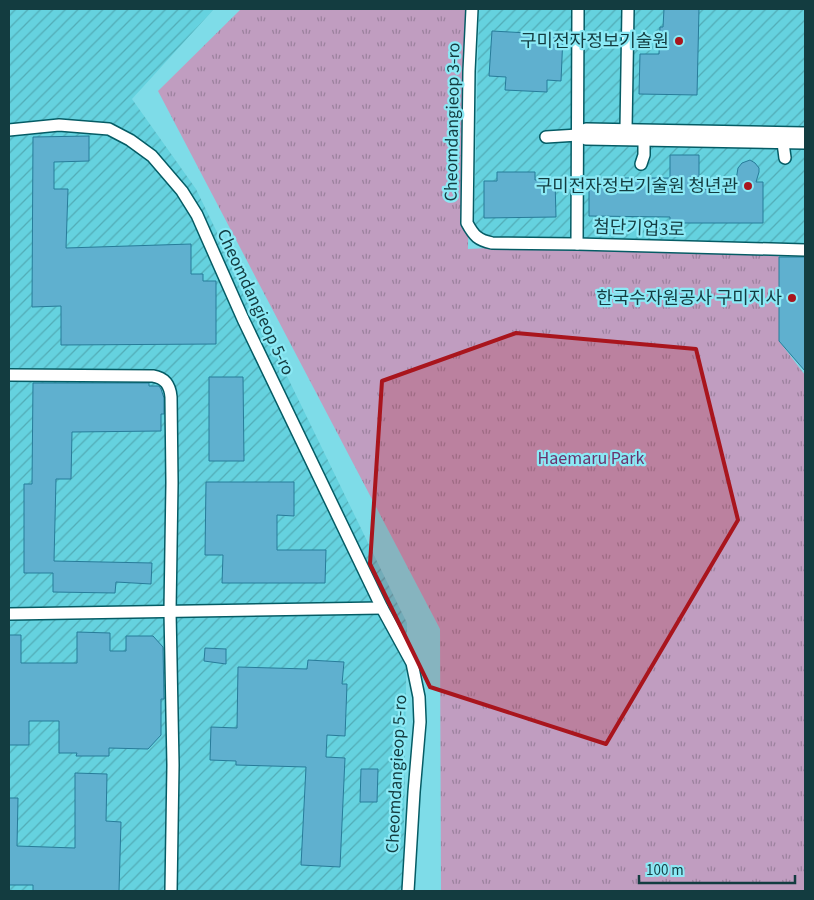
<svg xmlns="http://www.w3.org/2000/svg" width="814" height="900" viewBox="0 0 814 900" font-family="'Source Sans 3','Noto Sans KR',sans-serif">
<defs>
<pattern id="industrial-furrows" width="10" height="10" patternUnits="userSpaceOnUse" patternTransform="scale(1.25)"><rect width="10" height="10" fill="#65d2df"/><path d="M-1 1l2-2M0 10L10 0M9 11l2-2" fill="none" stroke="#52acb6"/></pattern>
<pattern id="grass-tufts" width="24" height="20" patternUnits="userSpaceOnUse" patternTransform="scale(1.25)"><rect width="24" height="20" fill="#c09dc0"/><path d="M3 7l-1-3M5 7V3M7 7l1-3M15 17l-1-3M17 17v-4M19 17l1-3" fill="none" stroke="#9b819d"/></pattern>
</defs>
<rect width="100%" height="100%" fill="#7edce8"/>
<g fill="url(#industrial-furrows)">
<polygon points="9,9 214,9 132,99 196,189 407,623 403,891 9,891"/>
<polygon points="479,9 805,9 805,246 483,238 474,228"/>
</g>
<polygon fill="url(#grass-tufts)" points="241,9 470,9 468,249 577,244 779,255 779,341 805,375 805,891 441,891 440,629 158,91"/>
<g fill="#5fb0cf" stroke="#277c9a">
<polygon points="664,9 699,9 697,95 639,94 640,54 659,54 660,27 663,27"/>
<polygon points="492,31 563,35 561,81 547,80 547,92 505,90 506,77 489,76"/>
<polygon points="89,136 89,161 54,162 54,189 68,189 66,248 191,244 191,274 203,274 203,281 216,281 216,344 61,345 61,306 32,307 33,137"/>
<polygon points="670,155 699,155 699,189 733,189 733,180 736,180 738,168 742,163 750,160 755,163 759,168 759,172 756,182 763,182 763,223 670,223 670,217 589,216 589,178 670,178"/>
<polygon points="497,172 535,172 535,180 555,180 556,217 484,218 484,181 497,181"/>
<polygon points="779,257 805,257 805,371 779,341"/>
<polygon points="209,377 243,377 244,461 209,461"/>
<polygon points="33,383 149,383 149,386 159,386 161,389 164,398 164,414 161,414 161,431 72,432 71,479 56,479 54,561 152,563 151,584 116,582 115,593 53,592 53,573 24,573 24,484 32,484"/>
<polygon points="206,482 294,482 294,516 277,515 277,550 326,550 325,583 222,583 223,555 205,555"/>
<polygon points="77,632 110,633 110,651 126,651 126,636 153,636 163,647 164,699 161,699 161,735 148,749 109,748 109,756 76,756 77,753 59,753 59,721 29,721 29,745 9,745 9,635 21,635 21,663 77,663"/>
<polygon points="205,648 226,649 226,664 204,661"/>
<polygon points="308,660 344,662 342,684 347,684 345,736 327,735 326,757 345,758 340,867 301,865 306,767 236,765 236,761 210,760 211,727 237,728 238,667 307,669"/>
<polygon points="361,769 378,769 377,802 360,802"/>
<polygon points="75,773 107,774 106,821 121,822 119,891 33,891 33,885 9,885 9,798 18,798 17,846 75,848"/>
</g>
<g fill="none" stroke-linecap="round" stroke-linejoin="round">
<defs>
<g id="street">
<path d="M472,9L469,71L467,223C474,236 478,240 492,243L577,244L805,250"/>
<polyline points="626,129 628,9"/>
<polyline points="9,130 59,125 109,129 130,140 152,156 182,191 197,215 243,319 382,608 412,663 419,697 420,722 414,792 408,891"/>
<polyline points="805,133 586,129 579,133 586,139 805,143"/>
<polyline points="782,135 785,158"/>
<polyline points="546,137 578,135"/>
<polyline points="641,164 644,155 644,140"/>
<polyline points="577,244 578,9"/>
<path d="M9,375L153,376C165,378 170,385 171,397L172,483L170,611L173,765L171,891"/>
<polyline points="9,614 382,608"/>
</g>
</defs>
<use href="#street" stroke="#055c65" stroke-width="14"/>
<use href="#street" stroke="#fff" stroke-width="11"/>
</g>
<path fill="#a9151d" fill-opacity="0.2" stroke="#a9151d" stroke-width="4" stroke-linejoin="round" d="M516,333L696,349L738,520L606,744L430,687L370,564L382,381Z"/>
<g fill="#a9151d" stroke="#8be9f5" stroke-width="2">
<circle cx="679" cy="41" r="5"/>
<circle cx="748" cy="186" r="5"/>
<circle cx="792" cy="298" r="5"/>
</g>
<g text-anchor="middle" stroke-width="4.5" stroke-linejoin="round" paint-order="stroke">
<g font-size="18" fill="#133c40" stroke="#8be9f5" text-anchor="end">
<text x="669" y="47">구미전자정보기술원</text>
<text x="738" y="192">구미전자정보기술원 청년관</text>
<text x="782" y="304">한국수자원공사 구미지사</text>
</g>
<g font-size="18" fill="#133c40" stroke="#8be9f5">
<text transform="translate(452 122) rotate(-89)" y="6">Cheomdangieop 3-ro</text>
<text transform="translate(639 228) rotate(2)" y="6">첨단기업3로</text>
<text transform="translate(256 302) rotate(65)" y="6">Cheomdangieop 5-ro</text>
<text transform="translate(396 774) rotate(-87)" y="6">Cheomdangieop 5-ro</text>
</g>
<g font-size="18" fill="#6a336c" stroke="#8be9f5">
<text x="591" y="464">Haemaru Park</text>
</g>
</g>
<rect width="814" height="900" fill="none" stroke="#133c40" stroke-width="20"/>
<path d="M639 875v8h156v-8" fill="none" stroke="#133c40" stroke-width="2.5"/>
<text x="646" y="875" font-size="15" fill="#133c40" stroke="#8be9f5" stroke-width="4" paint-order="stroke">100 m</text>
</svg>
